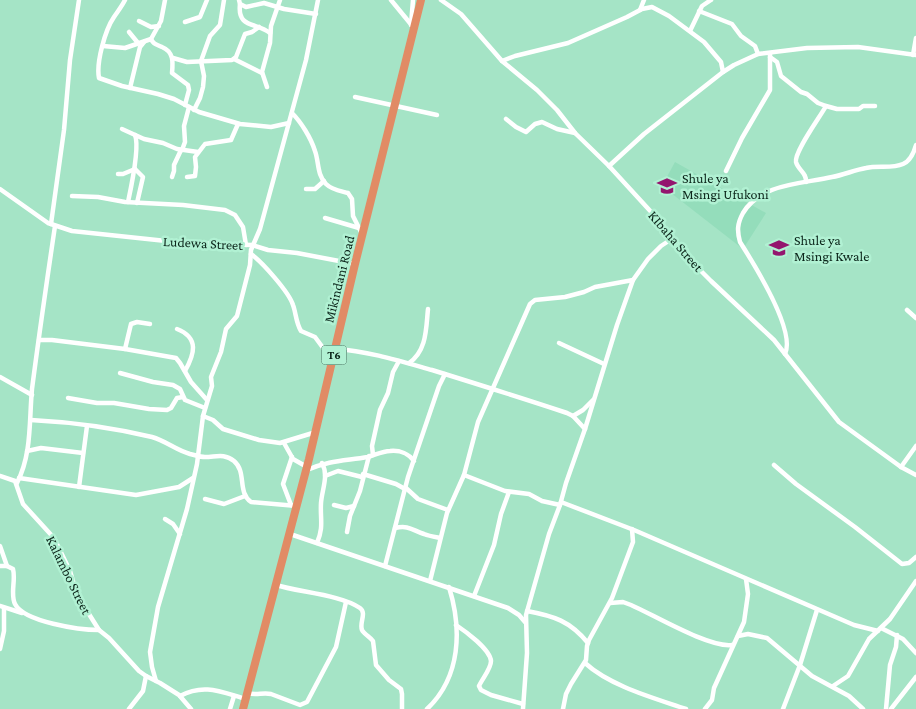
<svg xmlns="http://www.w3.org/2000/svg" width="916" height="709" viewBox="0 0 916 709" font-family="'Crimson Pro',serif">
<rect width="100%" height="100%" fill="#a5e4c6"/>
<polygon fill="#94ddbb" points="675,162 766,213 743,249 662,186"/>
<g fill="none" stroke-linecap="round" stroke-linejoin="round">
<g stroke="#fff" stroke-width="4.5">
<path d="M125,0C122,6 118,11 114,17C105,30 96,63 99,78L122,86L158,94L174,99L199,112L240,124L271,127L289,123"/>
<polyline points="239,0 240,4 246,7 264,3 284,9 316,14"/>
<polyline points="391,0 414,28"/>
<polyline points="441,0 461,14 502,61 537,90 557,110 575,133 609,166 653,214 692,262 711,281 774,340 839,422 901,467 916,475"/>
<path d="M240,4C237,29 257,22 270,33"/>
<polyline points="640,10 644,0"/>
<polyline points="699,11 732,24 741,36 755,46 758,54"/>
<polyline points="139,21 151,27 159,26"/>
<polyline points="185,22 200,17 207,0"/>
<polyline points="411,25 413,0"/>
<polyline points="690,31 702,6 711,0"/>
<polyline points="129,32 138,43"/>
<path d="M151,39C154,45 156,44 162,47C174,52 173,62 172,73L188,85L189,90L185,105"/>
<polyline points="103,46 125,48 151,39 161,21 165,0"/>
<polyline points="913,55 916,38"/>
<polyline points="770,57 777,62 781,76 801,92 807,94 818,103 826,106 837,109 859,109 863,106 875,106"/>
<polyline points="173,58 187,62 232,60 236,57 245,34 252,32 259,27"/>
<polyline points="234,59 262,73"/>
<polyline points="502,61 515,56 568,43 627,17 642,9 652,7 669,16 704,42 721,62 723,72"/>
<polyline points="267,87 262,72 270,43 271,26 280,0"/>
<polyline points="130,88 140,47 144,42"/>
<polyline points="355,97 437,115"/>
<polyline points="194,110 200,98 203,87 204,76 201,61 210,36 220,25 224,0"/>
<path d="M292,113C301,122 311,138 315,151C319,162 317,175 326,184C332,190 341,191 348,193L352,199L353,216L362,234"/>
<polyline points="506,119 516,127 526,132 535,124 542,122 557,129 575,133"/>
<polyline points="122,129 144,139 163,143 177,149 198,152"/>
<polyline points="182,150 185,142 184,126 189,107"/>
<polyline points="609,166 644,134 723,72 734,65 758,54 807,48 858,47 916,55"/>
<polyline points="135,169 143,177 137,203"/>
<polyline points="726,171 742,138 770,90 770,54"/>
<polyline points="118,174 123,174 135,169"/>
<polyline points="172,177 174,171 174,165 181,150"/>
<polyline points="187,177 195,176 196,167 195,157 205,144 231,140 238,124"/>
<path d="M806,182C807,173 798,170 796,162C794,152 820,117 826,106"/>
<polyline points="0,189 48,223 72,231 185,243 252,245 268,250 297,253 355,264"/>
<polyline points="306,189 315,189 324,181"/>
<polyline points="72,196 98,197 125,202 183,205 225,210 235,215 243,227 246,245"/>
<path d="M128,202C131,188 140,147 135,135"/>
<polyline points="325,218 359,228"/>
<polyline points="51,224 64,130 70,60 79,0"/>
<path d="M251,254C262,262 289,292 293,305C296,313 296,323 301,331L315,337L332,360"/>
<polyline points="907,310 916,318"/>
<path d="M177,329C200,338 194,355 185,371"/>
<polyline points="39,340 52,340 125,349 176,358 180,363 191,382 207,400"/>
<polyline points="559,343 604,364"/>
<polyline points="125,349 131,324 137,322 150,324"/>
<path d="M335,349C368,351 400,361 432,370C477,384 522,398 567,413L573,416L585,429"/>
<path d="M785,354C796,331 754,264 740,242C737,231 737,224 743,213C761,183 802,184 832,177C844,175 854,170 866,168C878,165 892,169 903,164C910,161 914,152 916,145"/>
<path d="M409,363C427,351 426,328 428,309"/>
<polyline points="120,373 153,382 173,385 180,389 185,400 205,408"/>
<polyline points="0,377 32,395"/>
<polyline points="68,398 97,403 114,403 149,409 167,410 171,408 177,398 183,397"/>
<polyline points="203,416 213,420 223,429 259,440 280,443 316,432"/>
<polyline points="573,416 583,410 593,400"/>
<path d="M31,420C70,422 114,428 152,437C166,441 176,450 190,454C195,455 200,457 205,457C216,457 224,453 234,461C247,472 237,492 251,502L297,506"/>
<polyline points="284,443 293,459 307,467"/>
<polyline points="27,451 41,448 83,453"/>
<polyline points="373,455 372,446 380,410 388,393 393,372 399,361"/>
<polyline points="774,465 796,484 855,527 902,564 909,563 916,557"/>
<polyline points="901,467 916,446"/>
<path d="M307,470C330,460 344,461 368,457C375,455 383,451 390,451C400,450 409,454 414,461"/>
<polyline points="363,474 396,484 405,489"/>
<polyline points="464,475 505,491 529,494 542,501 560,505"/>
<polyline points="0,476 15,481 23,504 54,538 70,571 77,595 99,630 109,638 139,671 146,676 160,683 179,695 191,709"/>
<polyline points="325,476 338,471 362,477"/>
<polyline points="19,478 136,495 179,487 193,478"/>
<path d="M17,483C32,454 29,421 32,389C39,335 47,280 55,226"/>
<polyline points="79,487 87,426"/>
<polyline points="406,488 418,499 448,510"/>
<polyline points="205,499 224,504 245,496"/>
<polyline points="561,502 634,530 854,625 878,631"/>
<polyline points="291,505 283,484 292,457"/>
<polyline points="334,505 346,508 354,506"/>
<polyline points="165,519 173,524 180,534"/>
<path d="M395,528C409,525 412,530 424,534C429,536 435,537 440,538"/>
<polyline points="347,532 350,516 360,491 369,456"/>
<polyline points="290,534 508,608 519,615 525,622"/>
<path d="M317,543C324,527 320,519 321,503C322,489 329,476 322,463"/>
<polyline points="0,546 7,566"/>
<path d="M0,566H7L13,569C16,580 10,594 15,604C24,622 80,630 99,630"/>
<polyline points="385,566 408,477 439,386 445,374"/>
<polyline points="430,581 447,513 464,475 478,422 530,304 535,300 565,297 584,292 595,287 633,280"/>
<path d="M276,585C298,592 342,595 360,608C367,613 359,623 362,630C364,634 370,637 373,641L376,665L389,680L401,689L402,694V709"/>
<polyline points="474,596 494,545 501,514 509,492"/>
<path d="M610,603L623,602L631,605C654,615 709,648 732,645"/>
<polyline points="0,606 22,613"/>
<path d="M527,611C554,616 570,621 588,643"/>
<path d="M456,625C465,631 490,649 491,661C491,669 482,679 479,686L481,690L491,695L523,704"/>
<polyline points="881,628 903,639 916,653"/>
<polyline points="738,636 748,634 767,638 812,676 849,696 863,709"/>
<polyline points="0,649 4,631 4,608"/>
<path d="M585,663C610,686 654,698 686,709"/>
<polyline points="156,681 152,667 150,652 158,607 187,509 197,464 203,416 212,386 211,377 221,352 226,329 237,316 250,265 251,250 260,229 306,60 318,0"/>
<polyline points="833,686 848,676 869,639 890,619 916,581"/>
<path d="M247,693C257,696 262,692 271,694L300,705L307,702L336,647L346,602"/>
<path d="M180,696C204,683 221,692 246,699"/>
<polyline points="129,709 143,691 146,676"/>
<polyline points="230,709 234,696"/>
<path d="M427,709C461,677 462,629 449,587"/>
<polyline points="523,709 527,653 526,615 549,534 560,505 566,483 585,429 617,325 633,280 648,259 661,246 673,238"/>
<polyline points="563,709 566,694 571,684 586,660 587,646 589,640 612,598 633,542 632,529"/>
<polyline points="705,709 712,700 714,688 744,622 748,594 746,579"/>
<polyline points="783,709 800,665 817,610"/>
<polyline points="886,709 890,665 896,647 897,635"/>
<polyline points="891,709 916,677"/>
</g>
<polyline stroke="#e18b65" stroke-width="8" points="243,709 309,459 355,264 421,0"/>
</g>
<defs>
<symbol id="school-bare" viewBox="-9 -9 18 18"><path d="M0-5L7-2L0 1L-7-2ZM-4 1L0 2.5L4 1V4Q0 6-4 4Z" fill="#94156e" stroke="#b1f1d3" stroke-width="2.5" paint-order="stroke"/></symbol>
</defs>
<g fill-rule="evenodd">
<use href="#school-bare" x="653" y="172" width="28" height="28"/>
<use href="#school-bare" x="765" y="234" width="28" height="28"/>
</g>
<g text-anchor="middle" stroke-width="5" stroke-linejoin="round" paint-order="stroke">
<rect fill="#b1f1d3" stroke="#3d6252" stroke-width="1" x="321.5" y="345.5" width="25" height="19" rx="4"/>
<g font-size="12" font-weight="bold" fill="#0b251a">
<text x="334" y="359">T6</text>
</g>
<g font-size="14" fill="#0b251a" stroke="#b1f1d3" text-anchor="start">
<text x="682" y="183">Shule ya<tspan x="682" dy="16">Msingi Ufukoni</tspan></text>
<text x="794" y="245">Shule ya<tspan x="794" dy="16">Msingi Kwale</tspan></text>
</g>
<g font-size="14" fill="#0b251a" stroke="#b1f1d3">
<text transform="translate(676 241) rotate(49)" y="5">KIbaha Street</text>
<text transform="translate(203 243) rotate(3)" y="5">Ludewa Street</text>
<text transform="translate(339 279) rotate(-76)" y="5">Mikindani Road</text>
<text transform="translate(69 575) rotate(64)" y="5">Kalambo Street</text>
</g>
</g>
</svg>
